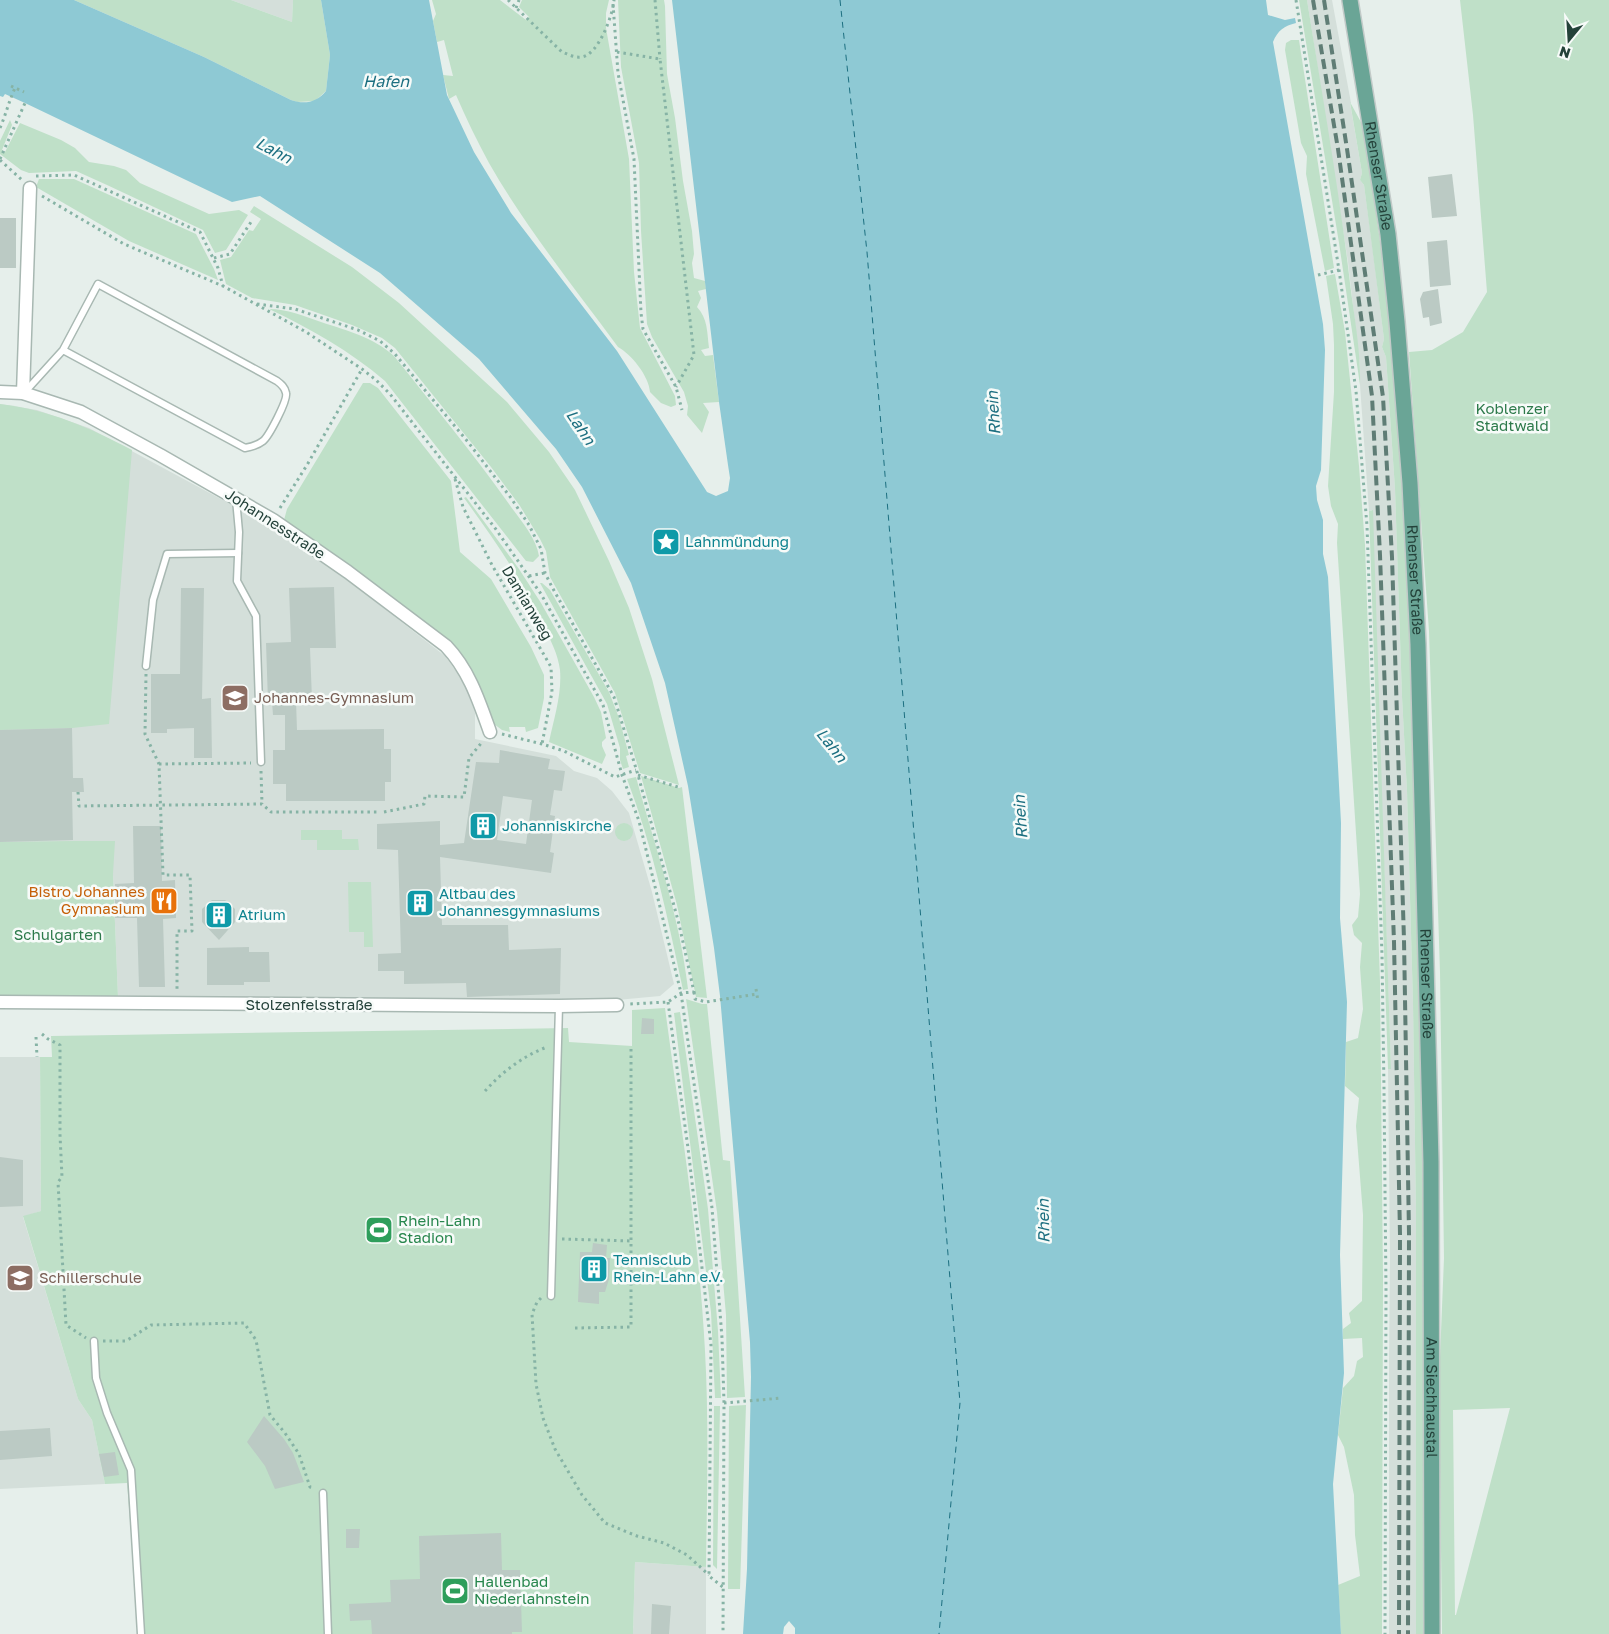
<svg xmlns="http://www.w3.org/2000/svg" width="1609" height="1634" viewBox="0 0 1609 1634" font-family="'Golos Text',sans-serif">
<rect width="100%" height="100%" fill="#e6efeb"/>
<g fill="#d4dfda">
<polygon points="231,0 293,0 292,22"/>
<polygon points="1307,0 1332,0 1351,103 1350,103 1362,173 1360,180 1364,185 1373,252 1384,339 1382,347 1386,357 1395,489 1402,697 1407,791 1413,1004 1416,1213 1416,1634 1389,1634 1389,1363 1390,1257 1388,1069 1391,1069 1372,510 1369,511 1360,385 1360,367 1348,262"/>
<polygon points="0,404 37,410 89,428 271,526 344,577 445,656 464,682 475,713 475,739 556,756 574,771 597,778 612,791 629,813 652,892 674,984 660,996 617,1000 564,1001 118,997 113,874 0,873"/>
<polygon points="0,1057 40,1057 41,1211 23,1217 78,1399 92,1420 105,1484 0,1489"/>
<polygon points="635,1562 706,1567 706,1634 633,1634"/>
</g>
<g fill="#bfe0c8" fill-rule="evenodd">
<polygon points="74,0 231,0 292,22 293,0 321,0 330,55 326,91 315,101 297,102 291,100 204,57"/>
<path d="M432,0H500L526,20L529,17L519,7L522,0H609L606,13V28L629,159L634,272L640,328L675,396L676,405L671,407L661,403L650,392C649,376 631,354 618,347C574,287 526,228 489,163C477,141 466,118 456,95L449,99L443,75L453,76L444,40L437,42L433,21L436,14Z"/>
<path d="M618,0H664L665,6L667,74L675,118L683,181L692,231L694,254L692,263L694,278L705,281L706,289L698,291L701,298L697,307C708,319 707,332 709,348L701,350L705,356L713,355L719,402L703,403L709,412L702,433L687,415L688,406L684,392L652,337L647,324L641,231L639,163L621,67Z"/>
<path d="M1299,0H1307C1322,94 1339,188 1350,283C1354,316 1361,351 1360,385L1339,243Z"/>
<path d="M1460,0H1609V1634H1442L1439,1382L1444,1258L1440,972L1429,631L1409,352L1432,350L1463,332L1487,292L1473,115ZM1510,1408L1456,1615H1455L1453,1410Z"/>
<polygon points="1291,40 1299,40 1334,268 1325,271 1306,174 1307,156 1301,143 1285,50 1286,43"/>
<polygon points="1350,102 1362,124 1373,192 1384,270 1400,434 1409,615 1424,1146 1425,1634 1416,1634 1416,1213 1413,1004 1407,791 1402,697 1395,489 1386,357 1382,347 1384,339 1364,185 1360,180 1362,173"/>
<polygon points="10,120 12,125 2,150 5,152 20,123 61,140 75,148 89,162 114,166 126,170 140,183 209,214 239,210 248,215 226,250 215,253 203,230 107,185 76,171 29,173 21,170 0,154 0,141"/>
<polygon points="39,179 74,179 196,234 214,269 218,280 129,241 36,187"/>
<polygon points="254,206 352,267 399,303 507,402 549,452 575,490 609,561 629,608 652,679 679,785 640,773 615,693 550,577 546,551 540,539 520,506 491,467 395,348 382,338 352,325 295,305 252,298 226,284 220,260 231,257 249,230 253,231 261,219 250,212"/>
<polygon points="1335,274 1345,332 1359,466 1365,545 1380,982 1383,1277 1382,1634 1341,1634 1338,1585 1360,1576 1355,1535 1354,1495 1344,1447 1338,1435 1343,1388 1354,1376 1357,1361 1363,1357 1362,1338 1343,1339 1343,1329 1351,1323 1349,1313 1362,1301 1363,1215 1356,1126 1359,1098 1345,1086 1346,1042 1358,1038 1363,1009 1360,967 1362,943 1354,935 1352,925 1358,917 1360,894 1337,543 1338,524 1331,506 1328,486 1334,392 1334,345 1333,324 1326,276"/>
<path d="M269,309C287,309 304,316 321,322C348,331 373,337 394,356C433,405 473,453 509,504C520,520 536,537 539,556L533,562L526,561L385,381C350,351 311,329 269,309Z"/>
<polygon points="363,383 370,383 378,388 451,481 460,552 491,579 531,647 544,675 544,698 538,728 526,732 525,727 509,727 510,732 502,730 494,724 462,655 448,640 351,567 284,520 287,509"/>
<path d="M0,404C50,410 88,427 132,450L109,724L72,728L0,730Z"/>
<path d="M466,497L519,569L541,603L594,697L601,712L606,738L602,742V746L606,755L602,764L549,742C554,718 562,694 560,670C558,654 551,642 545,628C523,581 494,539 464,498Z"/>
<polygon points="1373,510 1391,1069 1388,1069 1369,511"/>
<polygon points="540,583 542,583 550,590 609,692 619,718 629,755 626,756 629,767 623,769 620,760 620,748 607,704"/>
<polygon points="641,776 679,788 682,787 707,998 696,997 677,905"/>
<path d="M636,777C655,847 680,917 688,989L683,990C668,919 653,847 627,779Z"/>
<circle cx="624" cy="832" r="9"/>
<polygon points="301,830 342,830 342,839 358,839 359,850 317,850 317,840 301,840"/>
<polygon points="73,841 115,841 113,874 118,997 0,995 0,842"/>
<polygon points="348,882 371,882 373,947 364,947 364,932 349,932"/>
<polygon points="686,999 702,1004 707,1004 723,1160 730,1161 745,1397 727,1398 726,1315 717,1212"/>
<path d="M665,1008C680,1121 699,1236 705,1351C709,1422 707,1495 706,1567L635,1562L633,1634H139L127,1483L105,1484L92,1420L78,1399L23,1216L41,1211L40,1057H52L51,1036L568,1028L569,1042L632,1046V1010Z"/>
<polygon points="680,1012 708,1209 718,1331 721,1398 715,1398 711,1312 674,1013"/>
<polygon points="746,1405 740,1589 728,1589 729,1406"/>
<polygon points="714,1406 720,1406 717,1569 713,1565"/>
</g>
<path fill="#8ec9d4" d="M0,0H74L204,57L291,100C305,105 317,102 326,91L330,55L321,0H429L447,95L474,152L511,213L617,351L707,492L716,496L728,491L730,478L728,465L719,402L672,0H1266L1268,15L1285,20L1295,18L1296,23C1284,26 1278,30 1273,42L1323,324L1325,350L1321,470L1316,486L1317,500L1323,520V554L1328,577L1341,823L1340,918L1347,1002L1340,1255L1344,1373L1333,1484L1341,1634H743L747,1569L751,1377L750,1342L720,996L714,948L688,786L665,683L631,583L582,487L556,449L479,359L380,273L260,196L232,202L25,103L5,94L3,97L0,96Z"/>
<polygon fill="#e6efeb" points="789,1621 795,1628 795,1634 783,1634 784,1627"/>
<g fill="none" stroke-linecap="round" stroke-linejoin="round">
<polyline stroke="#1c6f80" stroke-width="1" stroke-dasharray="6 5" stroke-linecap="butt" points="840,0 867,252 960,1403 939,1634"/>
</g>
<g fill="#bbcac4" fill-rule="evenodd">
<polygon points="1452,174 1457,216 1432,218 1428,177"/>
<rect x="0" y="218" width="16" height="50"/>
<polygon points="1447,240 1451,285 1430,287 1427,242"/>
<polygon points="1438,289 1442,323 1430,326 1429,317 1423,318 1420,299 1423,292"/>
<polygon points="334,587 336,648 310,648 312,700 296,701 297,730 384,729 384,749 391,749 391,782 385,782 385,801 286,801 286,784 273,784 273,750 285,750 285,715 273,715 272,702 268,702 266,643 291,642 289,588"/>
<polygon points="181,588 204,588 202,699 211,698 212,758 194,758 194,728 167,729 167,733 151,733 151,674 180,674"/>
<polygon points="72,728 73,778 83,778 84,792 72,792 73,840 0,842 0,730"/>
<path d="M500,750L550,759L548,769L565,771L562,791L554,790L550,815L555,816L550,852L554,853L551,873L440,857L442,925H508L509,950L561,948L560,994L467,997L466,983L404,984V971H378V954L401,953L398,850L377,849V824L440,821V845L464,843L476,762L499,763ZM503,796L532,800L526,844L497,840Z"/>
<polygon points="133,826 161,826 162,881 175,880 176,918 163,919 165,987 139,987 137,918 115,918 115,884 134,883"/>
<polygon points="212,900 225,900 235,909 235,922 219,940 202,922 202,909"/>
<polygon points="249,947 249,952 269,952 270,982 244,982 244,985 207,985 207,948"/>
<polygon points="642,1018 654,1019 654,1034 641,1034"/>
<polygon points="0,1157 23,1160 23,1206 0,1207"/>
<polygon points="593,1243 607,1245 606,1258 610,1258 609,1279 605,1292 599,1292 599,1304 578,1302 580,1252 592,1252"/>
<polygon points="264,1416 284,1439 293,1453 304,1482 275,1489 265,1466 247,1442"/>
<polygon points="50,1428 52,1456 0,1460 0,1431"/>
<polygon points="115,1452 119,1475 104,1477 99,1454"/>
<polygon points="346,1529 360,1529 359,1548 346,1548"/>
<polygon points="501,1533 502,1570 520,1570 522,1632 512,1632 512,1634 372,1634 371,1620 350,1621 349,1604 391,1602 390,1580 420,1579 419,1536"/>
<polygon points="652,1604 671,1606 669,1634 651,1634"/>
</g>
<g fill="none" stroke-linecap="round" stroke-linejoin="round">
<defs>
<g id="service">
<path d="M24,393L63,350L98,284L277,381C281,384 285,387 286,393C288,400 269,436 263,441C258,445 251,447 245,448L63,350"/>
<polyline points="236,499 239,532 237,581 256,616 261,762"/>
<polyline points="146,666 153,600 167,554 238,553"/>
<polyline points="551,1296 559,1006"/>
<polyline points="94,1341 96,1378 107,1413 131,1470 141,1634"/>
<polyline points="323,1493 328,1634"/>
</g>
<g id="minor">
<path d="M0,392L23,393L81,412L160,455L273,520L348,572L446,646C469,670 479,701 490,732"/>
<polyline points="23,393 30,188"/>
<polyline points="0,1002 559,1006 617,1005"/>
</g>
<g id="primary">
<path id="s1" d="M1350,0L1388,234L1397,322L1410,483L1418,644L1431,1162L1432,1634"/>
</g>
</defs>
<use href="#service" stroke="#a8b8b2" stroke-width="9"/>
<use href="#minor" stroke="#a8b8b2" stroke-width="15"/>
<use href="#primary" stroke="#c2cac8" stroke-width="18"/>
<g stroke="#86b3a5" stroke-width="3" stroke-dasharray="2.5 4" stroke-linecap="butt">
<path d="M508,0L562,52C568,54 574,58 581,57C598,56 613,15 614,0"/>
<polyline points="655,0 660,59"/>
<polyline points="1296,0 1339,270 1356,391 1367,526 1382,955 1384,1089 1386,1289 1385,1634"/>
<polyline points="613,4 618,73 634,159 641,313 643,329 676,387 682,410"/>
<polyline points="516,8 519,0"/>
<polyline points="617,52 660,59 694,355 676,387"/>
<polyline points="11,86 24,92"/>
<path d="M0,128C6,114 9,101 15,88"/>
<polyline points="0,159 25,103"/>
<polyline points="0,160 22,180"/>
<polyline points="36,176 74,175 200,232 218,268 223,286"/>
<polyline points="42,196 124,244 223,286 306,332 362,369 376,380 390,394 495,528 541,594 603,705 622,775 639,821 681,993 712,1208 722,1338 724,1403 723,1634"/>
<polyline points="214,258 230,254 251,222"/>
<polyline points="1318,275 1339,270"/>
<polyline points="257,304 295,309 358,330 380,341 395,354 468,442 511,498 529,525 541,549 545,573 552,587 614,697 638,775 679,924 694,992 681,993 668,1002 630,1004"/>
<polyline points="455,479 463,507 492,565 551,667 552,692 542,744"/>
<polyline points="280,508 307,465 362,369"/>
<polyline points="529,576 545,573"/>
<polyline points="146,674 145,734 159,764 163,875 190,875 192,931 177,931 177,990"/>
<polyline points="502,734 542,744 564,751 615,777 636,770"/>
<polyline points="159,764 251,763"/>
<polyline points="261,771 262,804"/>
<polyline points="638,775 678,787 681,786"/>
<polyline points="78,792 79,806 262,804 271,812 377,812"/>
<polyline points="384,812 424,804 425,796 464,797 469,758 483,741"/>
<polyline points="756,989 758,1001"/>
<polyline points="694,992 695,999 706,1002 757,994"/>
<polyline points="668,1002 688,1148 711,1345 709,1576 724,1588"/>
<polyline points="42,1034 48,1039 60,1045 60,1135 62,1177 58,1182 66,1325 86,1338"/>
<polyline points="36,1037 37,1057"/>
<path d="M485,1091C502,1072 523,1056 547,1047"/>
<polyline points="562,1239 632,1241"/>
<polyline points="541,1298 537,1302 532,1314 536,1384 543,1418 555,1449 582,1495 605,1523 637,1536 664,1543 687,1555 709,1575"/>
<polyline points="575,1328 631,1327 631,1048"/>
<polyline points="103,1341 126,1341 151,1325 244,1323 256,1340 270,1415 285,1433 299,1454 310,1487 315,1488"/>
<polyline points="724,1403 782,1398"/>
</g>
<use href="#service" stroke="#fff" stroke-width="6"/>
<use href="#minor" stroke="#fff" stroke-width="12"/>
<use href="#primary" stroke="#6aa596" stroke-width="15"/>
<g stroke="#5f7d75" stroke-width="4" stroke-dasharray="10 5" stroke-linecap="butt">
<polyline points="1313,0 1338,149 1372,396 1380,555 1394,942 1400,1234 1399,1634"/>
<polyline points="1324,0 1347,149 1383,397 1392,557 1404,940 1409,1233 1408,1634"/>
</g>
</g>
<defs>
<symbol id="sight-square" viewBox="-11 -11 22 22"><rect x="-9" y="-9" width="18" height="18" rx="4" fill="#0f9aa8" stroke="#f7fbf9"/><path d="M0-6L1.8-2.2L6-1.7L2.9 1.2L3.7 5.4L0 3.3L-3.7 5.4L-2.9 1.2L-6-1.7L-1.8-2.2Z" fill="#fff"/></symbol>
<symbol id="school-square" viewBox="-11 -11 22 22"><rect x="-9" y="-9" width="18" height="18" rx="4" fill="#8d6e63" stroke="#f7fbf9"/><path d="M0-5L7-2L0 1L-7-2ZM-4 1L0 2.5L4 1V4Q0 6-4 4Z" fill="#fff"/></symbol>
<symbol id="building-square" viewBox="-11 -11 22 22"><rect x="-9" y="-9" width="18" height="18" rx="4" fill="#0f9aa8" stroke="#f7fbf9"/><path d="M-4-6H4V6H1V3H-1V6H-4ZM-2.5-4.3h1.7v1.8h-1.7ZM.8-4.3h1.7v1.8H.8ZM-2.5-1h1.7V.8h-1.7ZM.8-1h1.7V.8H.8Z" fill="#fff"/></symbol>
<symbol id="restaurant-square" viewBox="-11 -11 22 22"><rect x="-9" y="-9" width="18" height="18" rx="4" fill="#e8710a" stroke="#f7fbf9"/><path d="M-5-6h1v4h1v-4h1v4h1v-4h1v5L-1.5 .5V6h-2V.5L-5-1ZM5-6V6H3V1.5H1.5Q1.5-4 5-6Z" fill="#fff"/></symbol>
<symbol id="stadium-square" viewBox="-11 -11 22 22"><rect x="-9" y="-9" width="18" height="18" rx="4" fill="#2e9e5b" stroke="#f7fbf9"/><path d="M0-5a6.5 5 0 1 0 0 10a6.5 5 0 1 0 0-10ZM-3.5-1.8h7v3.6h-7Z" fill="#fff"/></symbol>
</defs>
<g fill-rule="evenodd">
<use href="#sight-square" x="650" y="526" width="32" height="32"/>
<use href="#school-square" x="219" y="682" width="32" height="32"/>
<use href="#building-square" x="467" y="810" width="32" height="32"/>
<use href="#restaurant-square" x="148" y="885" width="32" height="32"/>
<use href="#building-square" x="404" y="887" width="32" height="32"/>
<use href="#building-square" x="203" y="899" width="32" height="32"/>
<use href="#stadium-square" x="363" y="1214" width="32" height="32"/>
<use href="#building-square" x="578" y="1253" width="32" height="32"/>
<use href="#school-square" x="4" y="1262" width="32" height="32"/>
<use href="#stadium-square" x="439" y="1575" width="32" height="32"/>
</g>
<g text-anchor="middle" stroke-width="5" stroke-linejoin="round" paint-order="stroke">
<g font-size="15" fill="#24423a" stroke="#f7fbf9">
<text dy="5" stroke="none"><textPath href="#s1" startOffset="178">Rhenser Straße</textPath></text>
<text transform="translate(275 524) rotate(33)" y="5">Johannesstraße</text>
<text dy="5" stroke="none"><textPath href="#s1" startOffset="584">Rhenser Straße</textPath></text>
<text transform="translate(527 603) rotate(59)" y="5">Damianweg</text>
<text dy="5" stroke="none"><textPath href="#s1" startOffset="988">Rhenser Straße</textPath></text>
<text x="309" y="1010">Stolzenfelsstraße</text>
<text dy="5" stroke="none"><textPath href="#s1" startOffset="1402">Am Siechhaustal</textPath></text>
</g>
<g font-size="15" fill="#2d7a4b" stroke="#f7fbf9">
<text x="1512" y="414">Koblenzer<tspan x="1512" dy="17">Stadtwald</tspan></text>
<text x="58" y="940">Schulgarten</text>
</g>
<g font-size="15" fill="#0d838f" stroke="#f7fbf9" text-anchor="start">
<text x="685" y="547">Lahnmündung</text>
<text x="502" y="831">Johanniskirche</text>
<text x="439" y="899">Altbau des<tspan x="439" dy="17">Johannesgymnasiums</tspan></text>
<text x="238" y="920">Atrium</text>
<text x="613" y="1265">Tennisclub<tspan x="613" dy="17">Rhein-Lahn e.V.</tspan></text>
</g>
<g font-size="15" fill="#785e54" stroke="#f7fbf9" text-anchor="start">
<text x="254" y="703">Johannes-Gymnasium</text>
<text x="39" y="1283">Schillerschule</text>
</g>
<g font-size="15" fill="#c56008" stroke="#f7fbf9" text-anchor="end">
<text x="145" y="897">Bistro Johannes<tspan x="145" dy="17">Gymnasium</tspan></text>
</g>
<g font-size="15" fill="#27864d" stroke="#f7fbf9" text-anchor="start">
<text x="398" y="1226">Rhein-Lahn<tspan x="398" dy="17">Stadion</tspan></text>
<text x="474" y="1587">Hallenbad<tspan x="474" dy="17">Niederlahnstein</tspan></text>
</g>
<g font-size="16" font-style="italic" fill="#1c6f80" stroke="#f7fbf9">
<text x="386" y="87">Hafen</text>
<text transform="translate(274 150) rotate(28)" y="6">Lahn</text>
<text transform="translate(993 413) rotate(-94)" y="6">Rhein</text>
<text transform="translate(581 427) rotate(56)" y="6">Lahn</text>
<text transform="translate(832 745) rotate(51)" y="6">Lahn</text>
<text transform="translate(1020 817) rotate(-94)" y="6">Rhein</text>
<text transform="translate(1043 1221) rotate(-91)" y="6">Rhein</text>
</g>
</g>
<g transform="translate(1569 40) rotate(198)" stroke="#f7fbf9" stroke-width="4" paint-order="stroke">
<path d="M0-4L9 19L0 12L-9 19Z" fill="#24423a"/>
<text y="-8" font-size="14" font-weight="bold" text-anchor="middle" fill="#24423a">N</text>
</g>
</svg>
